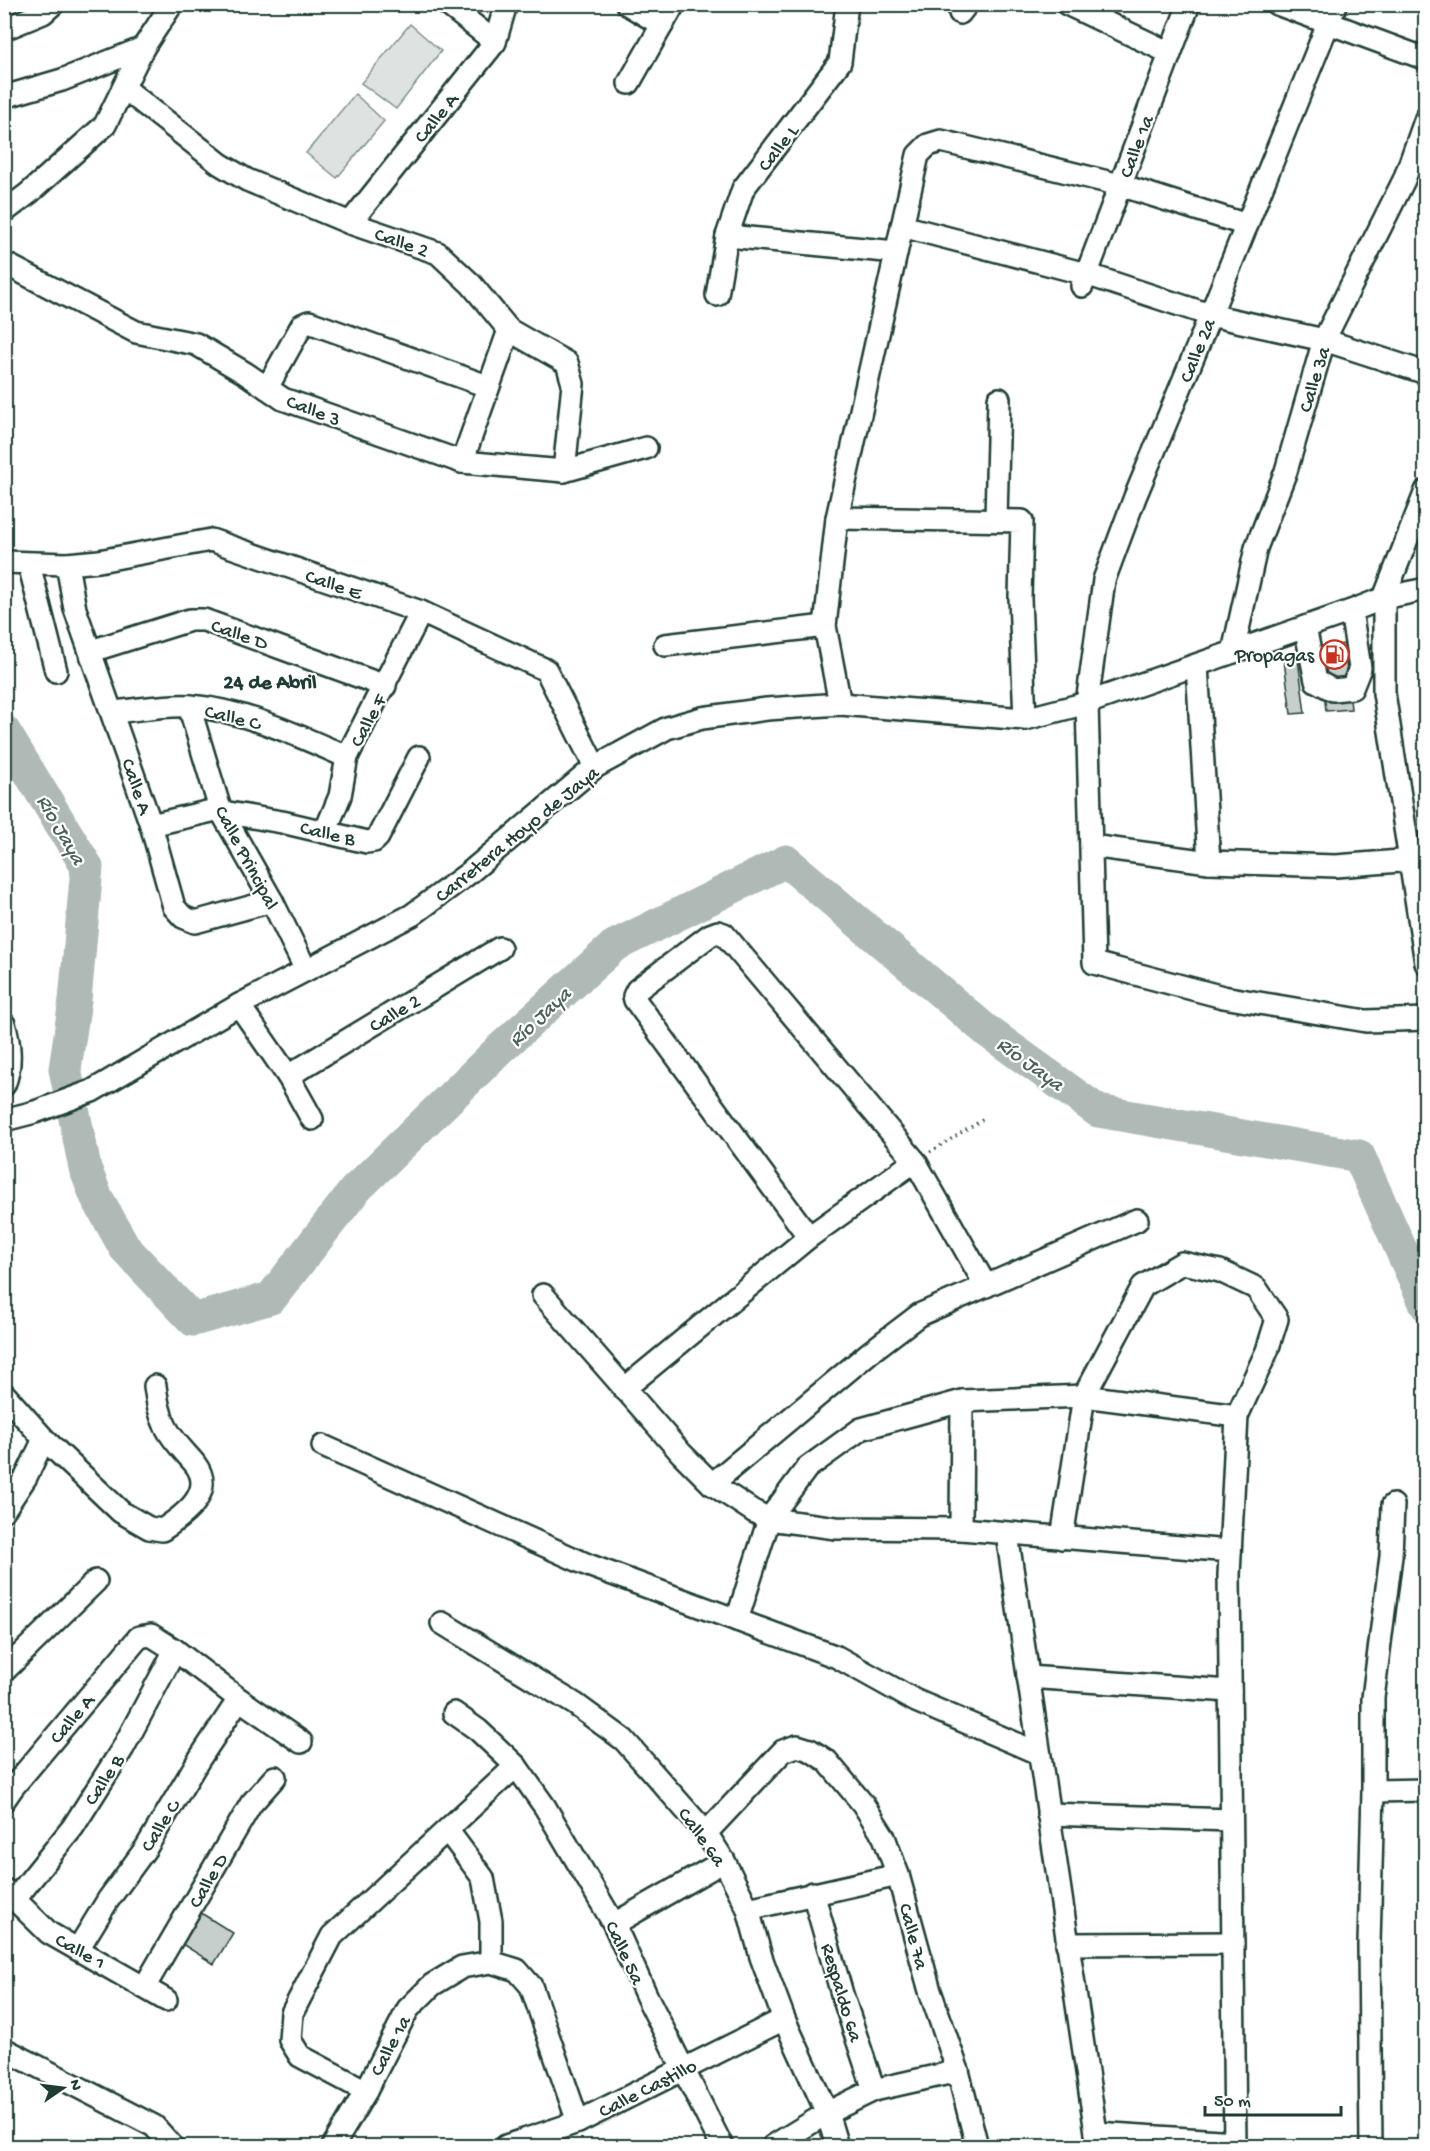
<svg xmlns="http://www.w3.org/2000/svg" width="1430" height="2151" viewBox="0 0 1430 2151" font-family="'Gochi Hand',sans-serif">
<rect width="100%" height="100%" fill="#fff"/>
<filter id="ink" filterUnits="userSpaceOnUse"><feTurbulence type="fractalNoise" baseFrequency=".0167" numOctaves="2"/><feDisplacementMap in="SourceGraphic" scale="12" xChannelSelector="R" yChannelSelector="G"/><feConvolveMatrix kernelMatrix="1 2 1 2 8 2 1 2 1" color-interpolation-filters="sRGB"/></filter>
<g filter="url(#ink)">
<g fill="#dee3e2" stroke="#7e908b" stroke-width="1.5">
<polygon points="410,24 441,51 396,109 361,83"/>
<polygon points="355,94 384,121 337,178 306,153"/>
</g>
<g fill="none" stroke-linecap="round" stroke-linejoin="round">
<polyline stroke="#afbab7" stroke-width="33" points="4,731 87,867 75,1000 65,1069 85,1168 96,1196 125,1248 193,1320 271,1298 355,1190 499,1050 614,946 786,861 987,1031 1098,1111 1359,1156 1426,1305"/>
</g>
<g fill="#c7cfcc" stroke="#1f3d34" stroke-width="1.5">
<polygon points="1344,644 1351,709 1326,711 1319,647"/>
<polygon points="1298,659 1305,713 1291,714 1284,661"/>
<polygon points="193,1908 233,1933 214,1964 174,1939"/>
</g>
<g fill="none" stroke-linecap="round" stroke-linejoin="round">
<defs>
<g id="minor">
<polyline points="447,4 495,42"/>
<polyline points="627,4 662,25"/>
<polyline points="1067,4 1170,53"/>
<polyline points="1277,4 1426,59"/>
<polyline points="1336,4 1197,348 1135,497 1104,580 1087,703 1094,963 1223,997 1366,1021 1426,1019"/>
<polyline points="960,13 967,4"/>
<polyline points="4,29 43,13 53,4"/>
<polyline points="629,83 674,4"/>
<polyline points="124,88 220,164 247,180 350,223 438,253 471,284 509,330 567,363 573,384 564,471"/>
<polyline points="4,97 62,80 143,48"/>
<polyline points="4,212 29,193 105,125 143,48 172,4"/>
<polyline points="350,223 495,42 506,4"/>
<polyline points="902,226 1086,274 1210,315 1324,340 1426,373"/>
<polyline points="727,236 896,252"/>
<polyline points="4,263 136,332 196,344 245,373 283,399 462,462 564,471 646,448"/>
<polyline points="1082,286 1189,4"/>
<polyline points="717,295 727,236 743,189 840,62 847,4"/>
<polyline points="267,388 302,325 309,322 487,386"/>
<polyline points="462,462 509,330"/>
<polyline points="1426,491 1384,598 1384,693 1426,963"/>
<polyline points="837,518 1022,521 1020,598 1025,719"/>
<polyline points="996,519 999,399"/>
<polyline points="4,562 67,564 99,561 211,540 421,612 546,670 595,767"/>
<polyline points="29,564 56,671"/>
<polyline points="67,564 75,609 151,825 174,907 183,917 195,922 272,901"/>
<polyline points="1305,627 1316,681 1333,690 1352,688 1360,668 1351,611"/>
<polyline points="665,645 825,626"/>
<polyline points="91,651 190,620 204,620 385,686"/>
<polyline points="1233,652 1256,548 1286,471 1324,340 1404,180 1426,118"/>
<polyline points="1197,665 1209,862"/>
<polyline points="840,704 825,626 837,518 918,155 928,145 941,141 1120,185 1247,225"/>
<polyline points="189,706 220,809 272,901 306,970"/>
<path d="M113,712C138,710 166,704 191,706C246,711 297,735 347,757"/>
<polyline points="223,812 282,822 367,842 374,841 378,837 419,757"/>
<polyline points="151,825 220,809"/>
<polyline points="325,832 340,796 347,757 421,612"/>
<polyline points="1091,846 1209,862 1336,866 1426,859"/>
<polyline points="239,1005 288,1076 312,1119"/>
<path d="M4,1024C10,1043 12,1066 4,1085"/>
<polyline points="288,1076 500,948"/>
<polyline points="4,1120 35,1112 92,1091 239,1005 412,915 469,873 595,767 667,728 702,718 767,709 840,704 1025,719 1087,703 1351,611 1384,598 1426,589"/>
<polyline points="809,1237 635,1000 634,996 637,990 710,935 718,932 724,934 915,1161 986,1286"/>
<polyline points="543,1295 681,1453 712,1484 753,1511 769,1519 836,1528 961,1529 1230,1551"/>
<polyline points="624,1389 809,1237 915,1161"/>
<path d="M4,1394L44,1439L121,1512L149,1528L162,1530C185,1515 216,1492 195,1464C185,1452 173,1441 166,1427C159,1414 157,1400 155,1386"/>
<polyline points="323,1446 588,1565 837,1657 916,1701 1038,1753"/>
<polyline points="712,1484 869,1353 919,1315 1137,1220"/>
<polyline points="4,1510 26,1477 44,1439"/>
<polyline points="961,1529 962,1401"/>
<polyline points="1007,1534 1098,2146"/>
<polyline points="1062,1538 1084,1396 1143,1286 1182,1263 1220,1271 1256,1288 1277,1319 1267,1351 1237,1416 1229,1575 1235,2146"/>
<polyline points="737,1620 769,1519 807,1468 861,1429 962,1401 1084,1396 1237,1416"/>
<polyline points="442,1623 575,1704 624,1740 706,1833 724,1861 748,1909 761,1957 784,2019 827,2113 837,2146"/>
<polyline points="4,1671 96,1581"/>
<polyline points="1028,1677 1230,1691"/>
<polyline points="516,1766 545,1807 614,1924 647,1997 722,2146"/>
<polyline points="1373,1791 1426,1790"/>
<polyline points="4,1800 13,1787 139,1637 151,1635 175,1650 239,1699 301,1742"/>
<polyline points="1048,1814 1231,1820"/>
<polyline points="448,1831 483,1878 491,1921 491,1962"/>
<polyline points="706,1833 783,1751 797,1746 810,1750 827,1761 863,1804 884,1837 898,1875 930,1991 958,2071 977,2146"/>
<polyline points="5,1890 49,1933 166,2000"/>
<polyline points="813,1893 842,1994 874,2090"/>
<polyline points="16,1898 73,1827 123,1748 175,1650"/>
<polyline points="748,1909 898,1875"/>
<polyline points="614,1924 724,1861"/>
<polyline points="1067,1944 1233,1943"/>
<polyline points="78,1949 108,1900 146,1848 198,1761 239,1699"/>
<polyline points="145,1986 251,1804 275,1777"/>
<polyline points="4,2049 154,2126 172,2146"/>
<polyline points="366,2091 300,2056 290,2040 292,2013 332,1936 516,1766 478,1730 454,1713"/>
<polyline points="1096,2133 1235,2142"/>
<polyline points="333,2146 366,2091 408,2009 432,1985 462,1967 491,1962 517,1970 531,1986 578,2122"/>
<polyline points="506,2146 578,2122 784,2019"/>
<polyline points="773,2146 827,2113 874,2090 958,2071"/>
<polyline points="1371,2146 1369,1944 1373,1791 1373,1698 1391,1556 1393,1505"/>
</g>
</defs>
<use href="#minor" stroke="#1f3d34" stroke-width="26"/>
<polyline stroke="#1f3d34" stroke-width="3" stroke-dasharray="1.5 4.5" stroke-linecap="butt" points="930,1152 985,1118"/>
<use href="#minor" stroke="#fff" stroke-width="21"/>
</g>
</g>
<defs>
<symbol id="fuel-ring" viewBox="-11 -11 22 22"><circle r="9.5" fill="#fff" stroke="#c8321e" stroke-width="1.5"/><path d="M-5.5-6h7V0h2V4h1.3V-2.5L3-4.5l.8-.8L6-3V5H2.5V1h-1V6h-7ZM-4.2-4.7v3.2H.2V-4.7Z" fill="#c8321e"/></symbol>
</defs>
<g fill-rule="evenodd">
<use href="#fuel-ring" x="1318" y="638" width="33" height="33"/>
</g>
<g text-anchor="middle" stroke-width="4.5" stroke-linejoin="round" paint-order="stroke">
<g font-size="20" fill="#1f3d34" stroke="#fff">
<text transform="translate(435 117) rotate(-51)" y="7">Calle A</text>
<text transform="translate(1135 146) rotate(-69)" y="7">Calle 1a</text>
<text transform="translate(777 147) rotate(-52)" y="7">Calle L</text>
<text transform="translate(402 241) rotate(19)" y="7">Calle 2</text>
<text transform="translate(1196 350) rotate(-68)" y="7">Calle 2a</text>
<text transform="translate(1313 379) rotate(-73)" y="7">Calle 3a</text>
<text transform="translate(314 409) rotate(21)" y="7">Calle 3</text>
<text transform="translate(334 583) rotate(19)" y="7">Calle E</text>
<text transform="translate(240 633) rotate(19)" y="7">Calle D</text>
<text transform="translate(233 716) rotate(14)" y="7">Calle C</text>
<text transform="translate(367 720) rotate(-62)" y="7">Calle F</text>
<text transform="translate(138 786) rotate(71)" y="7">Calle A</text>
<text transform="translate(328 832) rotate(13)" y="7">Calle B</text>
<text transform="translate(516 833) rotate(-39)" y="7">Carretera Hoyo de Jaya</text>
<text transform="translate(248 857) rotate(62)" y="7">Calle Principal</text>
<text transform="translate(394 1012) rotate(-31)" y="7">Calle 2</text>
<text transform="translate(71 1718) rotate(-50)" y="7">Calle A</text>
<text transform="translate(103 1779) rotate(-57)" y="7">Calle B</text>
<text transform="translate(159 1825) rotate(-58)" y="7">Calle C</text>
<text transform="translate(703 1836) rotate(54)" y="7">Calle 6a</text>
<text transform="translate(207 1880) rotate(-60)" y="7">Calle D</text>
<text transform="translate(915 1936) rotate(75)" y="7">Calle 7a</text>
<text transform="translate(81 1950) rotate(29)" y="7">Calle 1</text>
<text transform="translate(626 1952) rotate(65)" y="7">Calle 5a</text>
<text transform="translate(843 1992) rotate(73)" y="7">Respaldo 6a</text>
<text transform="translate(389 2045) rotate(-62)" y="7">Calle 1a</text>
<text transform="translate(647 2087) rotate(-27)" y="7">Calle Castillo</text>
</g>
<g font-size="20" fill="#1f3d34" stroke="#fff" text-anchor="end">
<text x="1314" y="661">Propagas</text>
</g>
<g font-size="21" font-weight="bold" fill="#1f3d34" stroke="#fff">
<text x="270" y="688">24 de Abril</text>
</g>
<g font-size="21" font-style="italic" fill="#4a625b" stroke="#fff">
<text transform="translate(62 829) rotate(60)" y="7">Río Jaya</text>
<text transform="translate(539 1016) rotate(-43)" y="7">Río Jaya</text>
<text transform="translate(1031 1063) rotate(36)" y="7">Río Jaya</text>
</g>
</g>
<rect width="1430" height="2151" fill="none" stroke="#fff" stroke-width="24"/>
<rect x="12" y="12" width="1406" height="2127" fill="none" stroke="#1f3d34" stroke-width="2" filter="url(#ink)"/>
<g transform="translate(63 2088) rotate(76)" stroke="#ffffff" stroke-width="4.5" paint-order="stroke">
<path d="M0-4.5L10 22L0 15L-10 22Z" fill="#1f3d34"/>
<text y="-9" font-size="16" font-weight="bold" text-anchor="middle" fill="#1f3d34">N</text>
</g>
<path d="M1205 2106v9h136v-9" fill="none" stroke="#1f3d34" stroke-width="3"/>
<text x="1214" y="2106" font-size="18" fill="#1f3d34" stroke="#ffffff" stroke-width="4.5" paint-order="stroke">50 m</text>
</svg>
